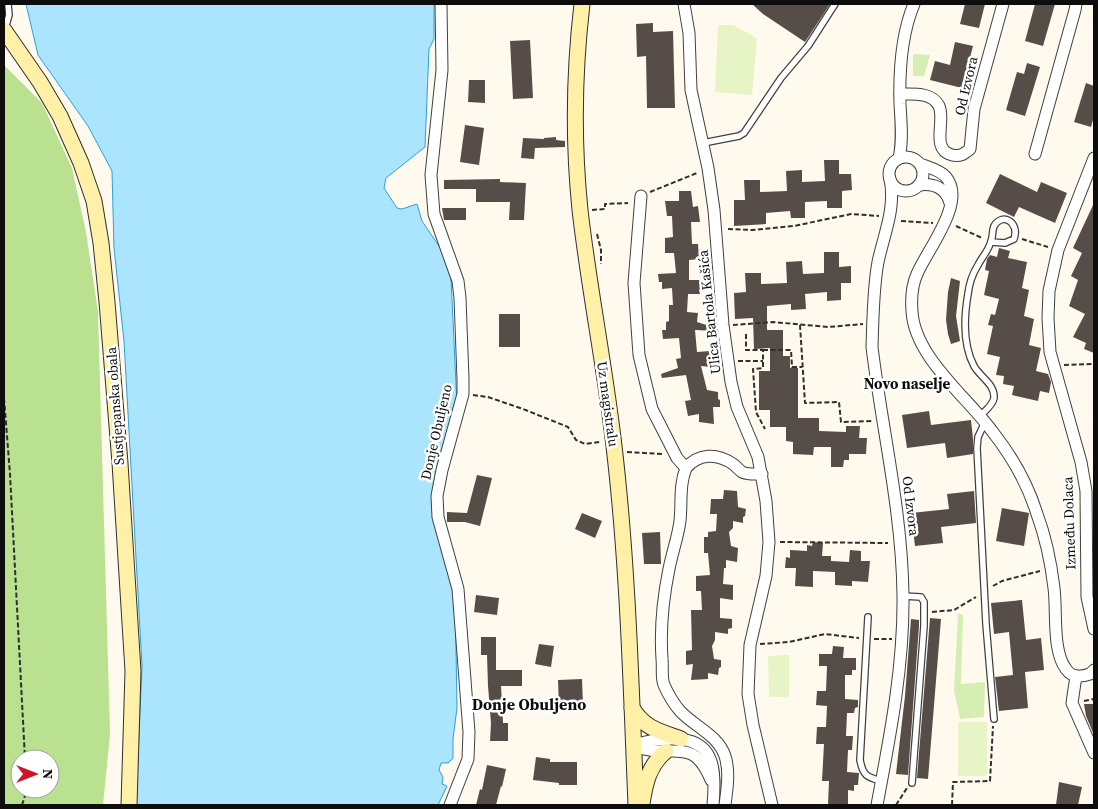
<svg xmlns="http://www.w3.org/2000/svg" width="1098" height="809" viewBox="0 0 1098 809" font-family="'Source Serif 4',serif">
<rect width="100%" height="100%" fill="#fffaed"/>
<g fill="#d5eeb2">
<polygon points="913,54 930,55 924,76 913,76"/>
<polygon points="958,613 963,615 961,684 985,682 984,717 960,719 954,691"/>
</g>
<path fill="#bae190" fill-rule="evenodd" d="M4,65L42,103L72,168L86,232L98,312L110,734L103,805H4ZM20,759H50V789H20Z"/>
<g fill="#e7f4c5">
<polygon points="718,25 733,25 757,38 752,95 715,92"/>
<polygon points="789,655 789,697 769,697 768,656"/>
<rect x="958" y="722" width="29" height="54"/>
</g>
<polygon fill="#abe4fd" stroke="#2aa1dc" points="26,4 434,4 434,39 429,49 425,147 386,178 384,188 397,208 402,209 417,204 422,221 445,255 451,278 457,406 434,495 455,591 457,708 453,739 453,758 448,763 441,763 439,770 443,777 442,784 447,786 438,805 136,805 142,666 124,341 114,248 112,171 88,126 38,55"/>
<g fill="#574d48">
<polygon points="752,4 830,4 805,42 763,14"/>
<polygon points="965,4 985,4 979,28 960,24"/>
<polygon points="1035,4 1055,4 1043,46 1025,41"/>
<polygon points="653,23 653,32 673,31 675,108 647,108 646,56 637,57 636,24"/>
<polygon points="530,40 533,98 513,99 510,41"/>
<polygon points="955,42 973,46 962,88 930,80 935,61 950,65"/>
<polygon points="1027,63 1040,67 1025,116 1006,110 1017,72 1024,74"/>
<polygon points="469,80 485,80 485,103 468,102"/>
<polygon points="1086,83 1094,86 1094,116 1091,127 1074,122"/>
<polygon points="465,125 484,128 479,165 460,162"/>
<polygon points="556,137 556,140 565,141 565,147 535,148 534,159 521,158 523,138 544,139 544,138"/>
<polygon points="824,160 839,160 839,174 851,174 852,190 842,191 842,208 827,208 827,201 805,202 805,218 791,218 790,211 766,213 766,224 734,226 734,200 745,200 744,180 760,180 760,192 787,191 786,171 802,170 802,182 825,181"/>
<polygon points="1000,174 1037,192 1041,182 1067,193 1055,223 1019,207 1014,217 986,203"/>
<polygon points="500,179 500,182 526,183 524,220 509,220 510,202 476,202 476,189 444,189 444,180"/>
<polygon points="679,191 691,191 693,207 698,206 700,222 691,222 692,244 698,244 699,259 689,260 689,280 701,280 702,288 699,290 700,294 688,294 687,312 698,313 697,322 716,328 715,331 695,330 697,352 710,351 711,367 701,366 707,390 718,392 718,399 720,400 720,407 713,407 714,424 699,422 699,414 688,416 685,401 691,400 686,375 662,378 661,374 678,368 676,359 681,358 679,338 663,339 662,330 666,330 666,322 669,321 669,305 673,305 672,288 662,289 662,282 659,282 658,274 676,273 674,253 665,253 665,238 673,237 672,216 667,216 665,201 679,201"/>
<polygon points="1094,203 1094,353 1084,349 1086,343 1073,337 1085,314 1069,306 1078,280 1071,276 1082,253 1073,248"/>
<polygon points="442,208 466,208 466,220 444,220"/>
<polygon points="999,248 1010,251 1008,258 1027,262 1022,288 1029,290 1024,316 1034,319 1029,345 1041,348 1036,371 1048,374 1051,382 1049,393 1040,391 1038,401 1012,395 1014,386 1003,384 1004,376 996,375 1000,357 987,354 993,326 988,325 991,314 995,315 999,299 984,295 989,271 985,270 987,259 990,255 997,257"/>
<polygon points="824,252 839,252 839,267 851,266 851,283 841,283 841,300 827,301 827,292 805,294 806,309 791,310 791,304 767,306 767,330 783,330 783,356 790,356 790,368 798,368 798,418 819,418 819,431 846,432 846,426 860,426 859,438 867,438 866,454 849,454 849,460 844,460 843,467 831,467 831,447 814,447 813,455 793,454 793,442 786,441 786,427 770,427 770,410 759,410 759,371 770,371 770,348 754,349 753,318 735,319 734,293 746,292 745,273 761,273 761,284 787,283 786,262 802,261 803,274 824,273"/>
<polygon points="951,278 960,281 956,316 960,341 951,344 948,334 946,320 948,292"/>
<rect x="499" y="314" width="21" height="33"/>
<polygon points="929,411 931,425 971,420 973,439 973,454 947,458 945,443 907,448 902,415"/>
<polygon points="477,475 492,478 480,526 465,522 447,522 447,512 467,513"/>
<polygon points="724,490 737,491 738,507 746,509 745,516 743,517 743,523 733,521 733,528 729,532 731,546 738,548 737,562 726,560 726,568 724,568 723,584 733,585 733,600 720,598 720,618 732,619 732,628 728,629 728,634 715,632 715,640 712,646 714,659 721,660 721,667 719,668 718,675 708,673 708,679 691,680 693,664 686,665 686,651 692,650 691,610 702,610 701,591 696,591 696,576 710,575 708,553 704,553 704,537 708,537 708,532 716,531 717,514 710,514 711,499 723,499"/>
<polygon points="974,491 976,523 941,527 943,543 915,546 911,513 949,509 947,494"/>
<polygon points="1002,508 1029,513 1024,546 996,541"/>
<polygon points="582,513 602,521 595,538 575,529"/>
<polygon points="660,532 661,564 644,564 642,533"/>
<polygon points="813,542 823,543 822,556 831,556 831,561 849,562 850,550 861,551 861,561 870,561 868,582 852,581 852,586 835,585 835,572 813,571 813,587 795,586 796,568 785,568 786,557 790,558 790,550 807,551 807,545 812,546"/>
<polygon points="476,595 499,598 497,615 474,612"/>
<polygon points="1022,600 1026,640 1041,638 1044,670 1025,672 1028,708 999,711 995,677 1013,675 1009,632 994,634 991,603"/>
<polygon points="930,618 941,619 928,779 917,778"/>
<polygon points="911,619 919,620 919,626 908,775 896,774 905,696"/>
<polygon points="481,637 496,637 496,670 522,670 522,686 501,686 503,723 508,723 508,741 490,741 491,723 488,686 487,655 481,655"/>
<polygon points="539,644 554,646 551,667 535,664"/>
<polygon points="833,646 844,647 843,658 856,658 856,670 852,670 852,675 845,675 845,699 858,700 858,707 855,708 854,713 847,713 846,736 853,736 852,750 848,750 847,772 859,773 858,785 854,785 854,791 848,790 848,805 828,805 829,781 822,781 824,744 816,744 817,727 826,727 827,706 816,705 817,691 826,691 827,666 819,666 819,654 832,654"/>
<polygon points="582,679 583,705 559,707 558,680"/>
<polygon points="1084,704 1094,704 1094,735 1086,716"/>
<polygon points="536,757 550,759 550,762 577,762 577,785 559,785 559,783 533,780"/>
<polygon points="487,765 506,769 502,787 501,786 496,805 476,805 480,789 482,790"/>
<polygon points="1059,782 1082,787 1078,805 1056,805"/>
</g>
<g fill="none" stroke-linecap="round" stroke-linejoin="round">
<defs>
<g id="lane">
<polyline points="5,29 9,15 8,4"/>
<polyline points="703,143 739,136 744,133 781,78 808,46 835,4"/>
<path d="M980,416C985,411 993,405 994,398C995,384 980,377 974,366C963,345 964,317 968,294C969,285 973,273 978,265C982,257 989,250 991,241C993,237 992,231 994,226C1002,212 1020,222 1014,239L1005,243L991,242"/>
<polyline points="985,422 978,437 977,448 986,624 994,719"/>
<polyline points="903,596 921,597 924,602 924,626 912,783"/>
<path d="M868,617L860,760C863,776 867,777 881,781"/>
</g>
<g id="street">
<polyline points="441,4 442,70 431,175 434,214 458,281 460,298 463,379 463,394 442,470 437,496 438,517 458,589 469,732 468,759 450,805"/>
<polyline points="684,4 689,33 691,90 708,168 714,210 723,325 731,382 737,407 758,457 766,501 769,542 766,576 750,645 748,694 753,725 772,805"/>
<path d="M900,94C913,94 932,92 939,106C946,121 930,149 952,155C960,157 964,154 970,149L974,109L1003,4"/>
<polyline points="1035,154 1075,10 1076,4"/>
<circle cx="906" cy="174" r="17"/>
<path d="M899,158C903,141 901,122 900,104C899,70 901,35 914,4"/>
<polyline points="1094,158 1058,250 1049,291 1048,318 1050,352 1081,462 1086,491 1087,597 1094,629"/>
<path d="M920,164C928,167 940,170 946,177C967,202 927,250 917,274C912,285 911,298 912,311C914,356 966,396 992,431C1011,455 1028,485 1037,514C1046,538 1051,563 1054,588C1057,611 1052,651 1066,669C1072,678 1081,677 1090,674L1094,670"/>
<path d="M919,185C934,183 946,188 950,203"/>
<path d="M641,196L634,283L639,355L652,409L677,458L686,468C699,453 717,453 733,464C736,466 739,470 742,472C749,475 755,474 762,474"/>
<path d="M686,468C679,485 682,503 680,521C678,537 672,553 669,569C663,598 660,629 662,659C663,667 661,678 664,685C668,694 674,704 680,711C695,727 718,735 725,756C730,772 727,789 725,805"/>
<polyline points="1076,676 1072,703 1094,753"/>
<path d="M634,746C646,740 658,739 672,739C716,738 716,771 713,805"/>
<path d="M634,746C670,761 692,733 711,780"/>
<path d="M877,805C890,736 904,666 903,595C902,511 882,429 872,347C873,319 873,289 878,262C884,234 896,208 890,179"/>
</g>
<g id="secondary">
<path d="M582,4C574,72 573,141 580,210C589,289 605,367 614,446C628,565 631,685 636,805"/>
<polyline points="4,30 40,82 60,116 81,163 94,201 101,243 107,302 120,463 133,671 129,805"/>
<path d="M632,708C645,729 659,731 681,739"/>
<path d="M642,804C645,783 649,765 666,751"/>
</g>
</defs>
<use href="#lane" stroke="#404040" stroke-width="8"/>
<use href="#street" stroke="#404040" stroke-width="13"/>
<use href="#secondary" stroke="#2f2f2f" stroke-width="17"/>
<g stroke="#2f2f2f" stroke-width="2" stroke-dasharray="5 2.5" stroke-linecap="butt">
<polyline points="650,192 697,173"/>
<polyline points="592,210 605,209 605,204 628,203"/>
<polyline points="901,221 933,223"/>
<polyline points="956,226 982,238"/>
<polyline points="728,229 752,230 794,226 851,214 879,216"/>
<polyline points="597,234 601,250 601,264"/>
<polyline points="1022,239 1048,247"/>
<polyline points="733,325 773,322 828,327 863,324"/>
<polyline points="800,325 805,403 839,402 841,422 872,421"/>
<polyline points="746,334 746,350 763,350 763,368 753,369 756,412 765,429"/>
<polyline points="763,350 791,350 792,367 802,367"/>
<polyline points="738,361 763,361"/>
<polyline points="1064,365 1094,364"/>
<polyline points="473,395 488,397 523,409 568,427 576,440 585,444 600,442"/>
<polyline points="4,398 10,474 25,759"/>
<polyline points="627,452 662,454"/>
<polyline points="780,542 888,543"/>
<polyline points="993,586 1002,581 1040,571"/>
<polyline points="932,612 954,610 976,597"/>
<polyline points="874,639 892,639"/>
<polyline points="760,644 789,642 825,634 859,638"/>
<polyline points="1084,701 1094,699"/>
<polyline points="22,805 27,789"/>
<polyline points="896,805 907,788"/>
<polyline points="952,805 953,782 990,781 993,726"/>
</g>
<use href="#lane" stroke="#fff" stroke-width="5.5"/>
<use href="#street" stroke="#fff" stroke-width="11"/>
<use href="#secondary" stroke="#fff0a8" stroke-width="15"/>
</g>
<g text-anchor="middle" stroke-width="5" stroke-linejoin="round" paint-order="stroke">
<g font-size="14" fill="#0d0d0d" stroke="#fff">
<text transform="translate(966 86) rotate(-77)" y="5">Od Izvora</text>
<text transform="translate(709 312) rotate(-96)" y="5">Ulica Bartola Kašića</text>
<text transform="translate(608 404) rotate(82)" y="5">Uz magistralu</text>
<text transform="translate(115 406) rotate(-94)" y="5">Sustjepanska obala</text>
<text transform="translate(436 432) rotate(-77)" y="5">Donje Obuljeno</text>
<text transform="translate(911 506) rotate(83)" y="5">Od Izvora</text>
<text transform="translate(1069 523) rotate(-92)" y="5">Između Dolaca</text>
</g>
<g font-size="15" font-weight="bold" fill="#0d0d0d" stroke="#fff">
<text x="907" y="389">Novo naselje</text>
</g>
<g font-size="16" font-weight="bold" fill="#0d0d0d" stroke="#fff">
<text x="529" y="710">Donje Obuljeno</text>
</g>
</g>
<rect width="1098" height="809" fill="none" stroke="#0d0d0d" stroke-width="10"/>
<g transform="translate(35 774) rotate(90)"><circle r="24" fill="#ffffff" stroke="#9e9e9e"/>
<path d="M0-4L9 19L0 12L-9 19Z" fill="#cd162b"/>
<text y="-8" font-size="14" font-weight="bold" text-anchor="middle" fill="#0d0d0d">N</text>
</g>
</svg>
